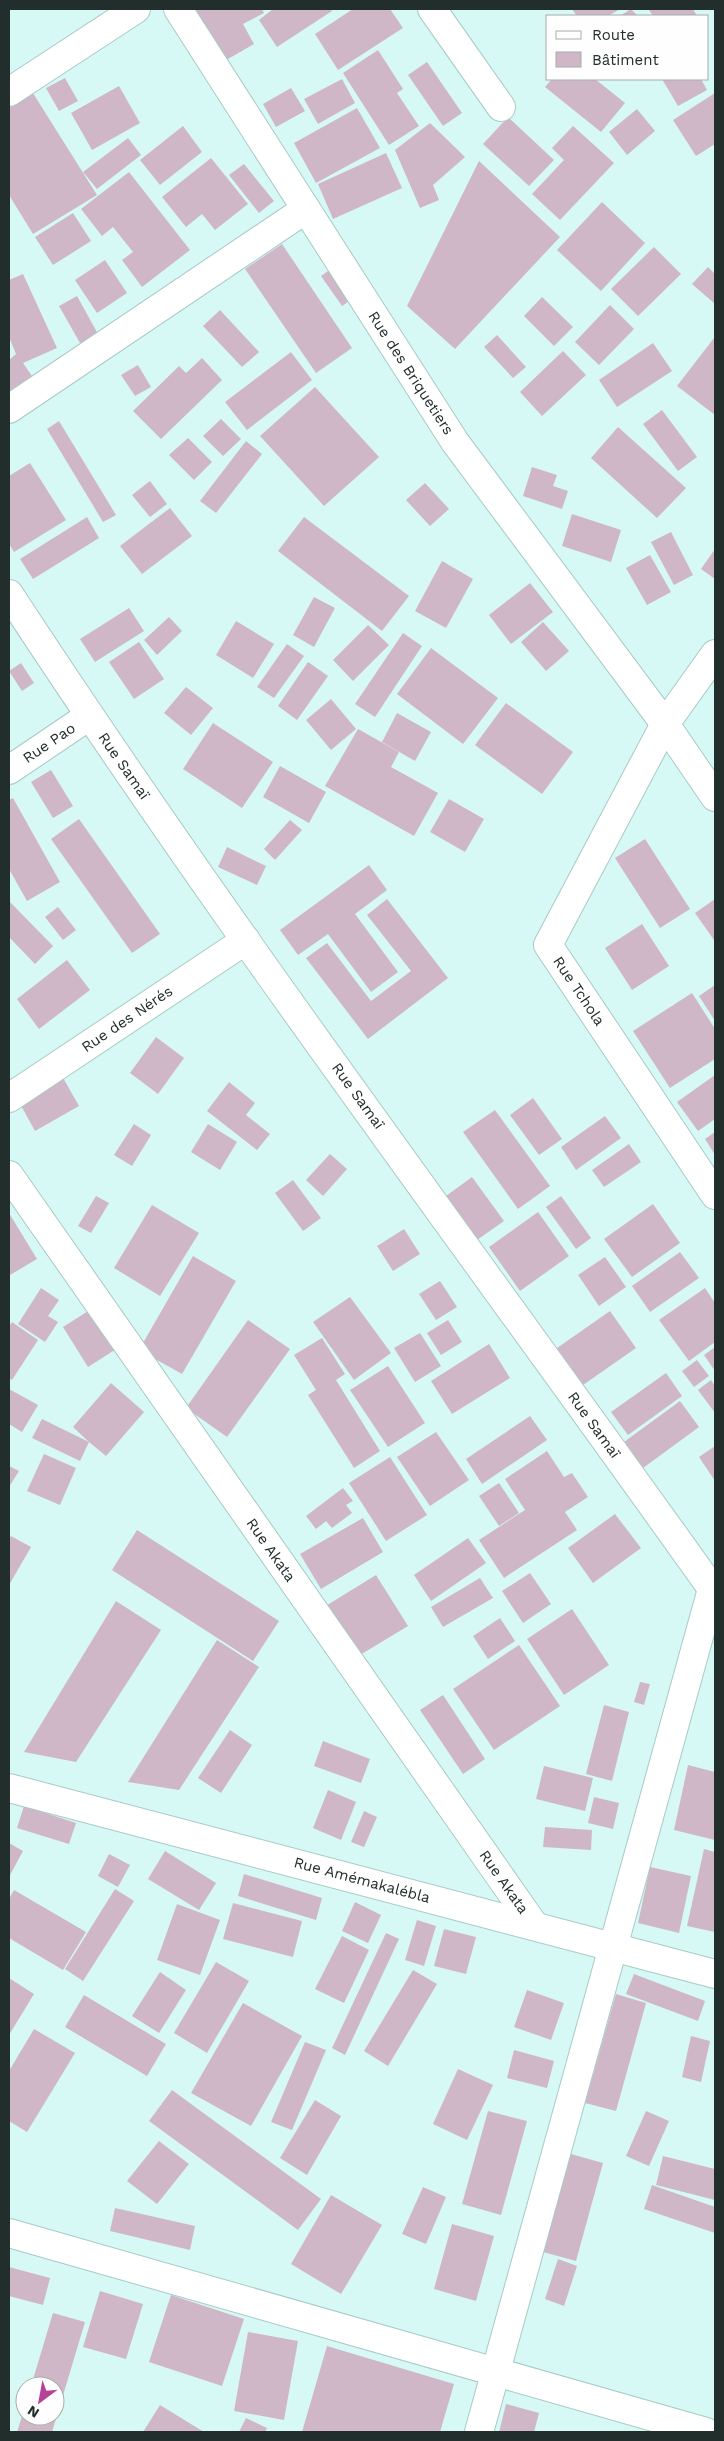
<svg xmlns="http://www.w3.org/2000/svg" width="724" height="2441" viewBox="0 0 724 2441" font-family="'Work Sans',sans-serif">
<rect width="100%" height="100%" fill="#d7f9f5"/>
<g fill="#d0b7c7">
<polygon points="191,9 262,9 264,13 243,24 254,44 221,63"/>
<polygon points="273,9 331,9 332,11 277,47 259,20"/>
<polygon points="353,9 390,9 403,28 338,70 315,34"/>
<polygon points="572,9 620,9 608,16 577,16"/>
<polygon points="631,9 638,16 620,16"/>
<polygon points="650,9 693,9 697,16 653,16 649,10"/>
<polygon points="378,50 403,89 397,93 419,126 389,145 343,73"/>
<polygon points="427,62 462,113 443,126 408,75"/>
<polygon points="65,78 78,101 59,111 46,88"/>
<polygon points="342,79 355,103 318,124 304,99"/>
<polygon points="552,79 595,79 625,103 601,132 545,87"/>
<polygon points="662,79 701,79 707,90 678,106"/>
<polygon points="119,86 140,123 92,150 71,113"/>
<polygon points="291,88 305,111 276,127 263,104"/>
<polygon points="31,90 97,195 33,234 9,195 9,103"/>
<polygon points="715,93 715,144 696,156 673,120"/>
<polygon points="357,108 380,148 316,183 294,143"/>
<polygon points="637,109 655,131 627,155 609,132"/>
<polygon points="508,117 554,160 529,186 483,144"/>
<polygon points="430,123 465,157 433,185 439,200 420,208 395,150"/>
<polygon points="183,126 202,152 160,185 140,160"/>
<polygon points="573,126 614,163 560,220 532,194 564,160 552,148"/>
<polygon points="128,138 141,155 97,189 83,172"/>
<polygon points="386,153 402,188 333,219 318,184"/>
<polygon points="211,158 248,204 215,230 202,214 186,227 162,197"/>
<polygon points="479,161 560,237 455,349 407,306"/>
<polygon points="244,164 274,201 259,213 229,175"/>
<polygon points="129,172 190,250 142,287 122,260 133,252 113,227 102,236 81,209"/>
<polygon points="602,202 645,243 601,291 557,250"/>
<polygon points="73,213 91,241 53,265 35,237"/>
<polygon points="282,244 352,348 316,373 245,269"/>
<polygon points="654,247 681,274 638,316 611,289"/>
<polygon points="105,260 127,293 97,313 75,280"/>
<polygon points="708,267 715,274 715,304 692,284"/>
<polygon points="331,269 352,299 342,306 321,276"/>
<polygon points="23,274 57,348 23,363 34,379 9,397 9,360 16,354 9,337 9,280"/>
<polygon points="77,296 98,334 80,343 59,306"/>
<polygon points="542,297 573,327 554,346 524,316"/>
<polygon points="610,305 634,329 599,365 575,342"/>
<polygon points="220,310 259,352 242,367 203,326"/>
<polygon points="497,335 526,367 513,378 484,347"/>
<polygon points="714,338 715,339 715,415 677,386"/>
<polygon points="653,343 672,371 617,407 599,380"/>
<polygon points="563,351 586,375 542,416 520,392"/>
<polygon points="291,352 312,380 247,430 225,402"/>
<polygon points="202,358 222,380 161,439 133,411 179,366 186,373"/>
<polygon points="138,365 151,387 135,396 121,375"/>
<polygon points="315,387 379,457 324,506 260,436"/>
<polygon points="662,410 697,457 678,471 643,424"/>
<polygon points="221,419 241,439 223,456 203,436"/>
<polygon points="59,421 116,515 103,522 47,429"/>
<polygon points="618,427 686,488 657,518 591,458"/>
<polygon points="188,438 212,462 194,480 169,455"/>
<polygon points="246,441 262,454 216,513 200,501"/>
<polygon points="30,463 66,520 14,552 9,544 9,476"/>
<polygon points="532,467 557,475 553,486 568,491 562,509 523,496"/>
<polygon points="150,481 167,504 150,517 132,495"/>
<polygon points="425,483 449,509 430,526 406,500"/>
<polygon points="170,508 192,536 142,574 120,546"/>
<polygon points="572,514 621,530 611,562 562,546"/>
<polygon points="87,517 99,538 33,579 20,559"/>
<polygon points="304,517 409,596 382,631 278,551"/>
<polygon points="671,532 693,575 674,585 651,542"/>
<polygon points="715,549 715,579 701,569"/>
<polygon points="650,555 671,592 647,605 626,568"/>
<polygon points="442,561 473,579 446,628 415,611"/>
<polygon points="530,583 553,612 511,644 489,615"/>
<polygon points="314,597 335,608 314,647 293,635"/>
<polygon points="129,608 144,631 95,662 80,639"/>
<polygon points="169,617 182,631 157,655 144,640"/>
<polygon points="236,621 274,644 253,678 216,655"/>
<polygon points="543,622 569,651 546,671 521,642"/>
<polygon points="368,625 389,645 353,681 333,660"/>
<polygon points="403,633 422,646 375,717 355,704"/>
<polygon points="139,642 164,679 134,699 109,662"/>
<polygon points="287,644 304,656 274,698 257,687"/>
<polygon points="431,648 498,698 463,744 397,694"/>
<polygon points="308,662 328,676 297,720 278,706"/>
<polygon points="21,663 34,683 22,691 9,671"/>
<polygon points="186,687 213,708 191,735 164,713"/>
<polygon points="331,699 356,729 331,750 306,720"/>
<polygon points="506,703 573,752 542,794 475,745"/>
<polygon points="397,713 431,732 415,761 382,742"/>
<polygon points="213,723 273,762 242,808 183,769"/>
<polygon points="358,729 399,752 391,767 438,793 414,836 325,786"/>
<polygon points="280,766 326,792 309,823 263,797"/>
<polygon points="51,770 73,806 53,818 31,782"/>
<polygon points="13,798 60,882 27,901 9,869 9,800"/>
<polygon points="449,799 484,819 465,852 430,832"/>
<polygon points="79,819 160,934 132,953 51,839"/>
<polygon points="290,820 302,830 275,860 264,849"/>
<polygon points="645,839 690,909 660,928 615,858"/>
<polygon points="227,847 266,866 257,885 218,867"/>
<polygon points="369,865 387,890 355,914 398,972 371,992 328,934 298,955 280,930"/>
<polygon points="387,899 448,978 368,1039 306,958 327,943 371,1001 411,971 367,915"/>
<polygon points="715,899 715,940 714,940 695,913"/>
<polygon points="9,901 53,946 35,964 9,937"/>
<polygon points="58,907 76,930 63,940 45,917"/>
<polygon points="642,924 669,966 632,990 605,948"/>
<polygon points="67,960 90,990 39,1029 17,999"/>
<polygon points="715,985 715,1021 699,996"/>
<polygon points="692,993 715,1029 715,1059 670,1088 633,1031"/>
<polygon points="156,1037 184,1058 158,1094 130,1073"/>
<polygon points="715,1075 715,1119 698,1131 677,1102"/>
<polygon points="62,1076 79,1106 35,1131 18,1100"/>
<polygon points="229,1082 255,1103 246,1115 270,1134 257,1150 207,1111"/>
<polygon points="533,1098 562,1139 539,1155 510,1115"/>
<polygon points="495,1110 550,1186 518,1209 463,1132"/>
<polygon points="605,1116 621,1138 576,1170 561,1147"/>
<polygon points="134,1124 151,1135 132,1166 114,1155"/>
<polygon points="208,1124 237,1142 220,1170 191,1152"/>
<polygon points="715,1132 715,1155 705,1139"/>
<polygon points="629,1144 641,1162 604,1187 592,1170"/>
<polygon points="330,1154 347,1169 323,1196 306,1180"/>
<polygon points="472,1177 504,1221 477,1240 446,1196"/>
<polygon points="293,1180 321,1218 303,1231 275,1193"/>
<polygon points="96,1196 109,1203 91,1233 78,1226"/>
<polygon points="561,1196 591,1238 576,1249 546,1207"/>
<polygon points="653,1204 680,1243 632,1277 604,1239"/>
<polygon points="152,1205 199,1233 160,1296 114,1268"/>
<polygon points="538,1212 569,1256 520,1291 489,1247"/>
<polygon points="9,1213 37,1259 10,1275 9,1274"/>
<polygon points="404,1229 420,1254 393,1271 377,1246"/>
<polygon points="680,1252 699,1278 650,1312 632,1286"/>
<polygon points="193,1256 236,1281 182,1374 139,1350"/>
<polygon points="605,1257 626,1287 599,1306 578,1275"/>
<polygon points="440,1281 457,1307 436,1320 419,1294"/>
<polygon points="41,1288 59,1300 48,1316 58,1322 45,1342 18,1324"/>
<polygon points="705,1288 715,1303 715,1342 689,1361 659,1320"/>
<polygon points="350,1297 391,1353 354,1380 313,1322"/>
<polygon points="96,1306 121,1346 88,1367 63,1327"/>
<polygon points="610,1311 636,1348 583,1385 557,1348"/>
<polygon points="248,1320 290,1349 227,1437 186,1408"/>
<polygon points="448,1320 462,1342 441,1355 427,1333"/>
<polygon points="12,1322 38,1340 12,1380 9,1378 9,1327"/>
<polygon points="420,1333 441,1366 415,1382 394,1348"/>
<polygon points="322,1338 345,1374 336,1380 380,1451 354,1468 308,1395 316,1390 294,1355"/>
<polygon points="489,1344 510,1378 452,1414 431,1381"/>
<polygon points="715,1347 715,1371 704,1355"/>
<polygon points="697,1360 709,1376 694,1387 682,1371"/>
<polygon points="388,1366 425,1423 388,1447 350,1390"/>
<polygon points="666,1373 682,1396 628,1435 611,1412"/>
<polygon points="711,1380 715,1386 715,1413 698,1390"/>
<polygon points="111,1383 144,1412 106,1456 89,1442 80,1461 32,1438 42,1419 89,1442 73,1427"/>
<polygon points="9,1389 38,1405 22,1432 9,1424"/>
<polygon points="680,1401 699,1427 643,1468 624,1442"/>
<polygon points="530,1416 547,1440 482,1484 466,1459"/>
<polygon points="436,1432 469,1480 430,1506 397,1457"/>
<polygon points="715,1446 715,1481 699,1457"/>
<polygon points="547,1451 564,1477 572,1473 588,1497 565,1512 577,1530 504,1578 479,1540 525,1510 505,1479"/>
<polygon points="44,1454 76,1468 60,1505 27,1491"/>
<polygon points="390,1457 427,1515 386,1541 349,1483"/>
<polygon points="9,1466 19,1471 9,1487"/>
<polygon points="499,1483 519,1513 499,1526 479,1496"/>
<polygon points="343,1488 353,1501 346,1505 352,1513 332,1528 326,1521 316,1529 306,1516"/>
<polygon points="615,1514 641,1548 593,1583 568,1548"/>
<polygon points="363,1518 383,1552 321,1589 300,1554"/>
<polygon points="137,1530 279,1621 253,1661 112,1570"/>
<polygon points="11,1536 31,1547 9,1585 9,1540"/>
<polygon points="468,1538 486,1563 431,1601 414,1575"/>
<polygon points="530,1573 551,1604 523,1623 502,1591"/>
<polygon points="376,1575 408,1626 355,1658 324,1607"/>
<polygon points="480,1578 493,1598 443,1627 431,1607"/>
<polygon points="116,1601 161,1630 76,1762 24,1752"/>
<polygon points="572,1609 609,1665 564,1695 527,1639"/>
<polygon points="500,1618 515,1641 488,1659 473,1636"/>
<polygon points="217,1640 259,1667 179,1790 128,1782"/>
<polygon points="519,1645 560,1706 494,1750 453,1689"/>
<polygon points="640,1682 650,1684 644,1705 634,1702"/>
<polygon points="443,1695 485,1759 463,1774 420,1710"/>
<polygon points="604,1705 629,1712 612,1781 586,1774"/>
<polygon points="230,1730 252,1745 221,1793 198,1778"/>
<polygon points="323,1741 370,1759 361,1783 314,1766"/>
<polygon points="688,1765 715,1772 715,1840 674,1830"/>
<polygon points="544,1766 593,1778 585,1811 536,1799"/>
<polygon points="328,1790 356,1802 341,1840 313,1828"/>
<polygon points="594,1797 619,1803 613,1829 588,1823"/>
<polygon points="24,1806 76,1823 69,1844 17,1828"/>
<polygon points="364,1811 377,1817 364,1847 351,1842"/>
<polygon points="545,1827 592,1830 591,1850 543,1847"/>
<polygon points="9,1843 23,1851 9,1877"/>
<polygon points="704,1849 715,1852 715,1932 687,1926"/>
<polygon points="165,1851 216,1883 199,1910 148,1879"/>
<polygon points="109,1854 130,1865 118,1887 98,1876"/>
<polygon points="650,1867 691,1876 679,1933 638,1923"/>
<polygon points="244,1874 322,1898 316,1920 238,1896"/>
<polygon points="115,1889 134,1901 83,1981 65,1969"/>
<polygon points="14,1890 86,1932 63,1970 9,1938 9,1899"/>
<polygon points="355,1902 381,1915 368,1943 342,1931"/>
<polygon points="233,1903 302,1921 293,1957 223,1939"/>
<polygon points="177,1904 220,1920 200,1975 157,1960"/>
<polygon points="417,1920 436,1926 424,1966 405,1960"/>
<polygon points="444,1929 476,1937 466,1974 434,1966"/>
<polygon points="386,1933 399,1939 345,2055 332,2048"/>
<polygon points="342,1936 369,1950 344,2003 315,1989"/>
<polygon points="216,1962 249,1981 207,2053 174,2033"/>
<polygon points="413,1970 437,1984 388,2066 364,2051"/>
<polygon points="160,1972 186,1990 159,2033 132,2016"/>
<polygon points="634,1974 705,2001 698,2021 626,1994"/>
<polygon points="9,1978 34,1994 9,2035"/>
<polygon points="527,1990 564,2003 551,2040 514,2027"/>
<polygon points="616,1994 646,2003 616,2111 585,2103"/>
<polygon points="84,1995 166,2044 147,2076 65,2027"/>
<polygon points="243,2003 302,2036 251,2126 191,2093"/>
<polygon points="34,2029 75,2053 27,2132 9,2121 9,2071"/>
<polygon points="691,2036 710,2041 701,2082 682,2077"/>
<polygon points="305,2042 326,2050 292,2130 271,2122"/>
<polygon points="514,2050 554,2061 547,2088 507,2078"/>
<polygon points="458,2069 493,2085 467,2140 433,2124"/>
<polygon points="172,2090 321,2199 298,2230 149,2121"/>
<polygon points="315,2100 341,2116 307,2175 280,2158"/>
<polygon points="488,2111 527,2121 501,2215 462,2204"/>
<polygon points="646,2111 669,2121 649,2166 626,2156"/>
<polygon points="159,2141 189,2164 157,2204 127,2181"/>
<polygon points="571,2154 603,2163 576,2261 543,2252"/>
<polygon points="663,2156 715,2169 715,2200 656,2185"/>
<polygon points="652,2185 715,2207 715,2233 644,2209"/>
<polygon points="423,2187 446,2197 426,2244 402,2234"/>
<polygon points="331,2195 382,2225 341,2294 291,2264"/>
<polygon points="115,2208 195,2226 190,2250 110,2231"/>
<polygon points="452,2224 494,2236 476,2301 434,2289"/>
<polygon points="558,2259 577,2266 564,2306 545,2299"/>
<polygon points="9,2267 50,2278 43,2305 9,2296"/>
<polygon points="100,2291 143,2304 126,2359 83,2347"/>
<polygon points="171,2295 244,2319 222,2386 149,2362"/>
<polygon points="53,2313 85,2322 52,2432 17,2432 25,2407 25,2416 55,2416 55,2386 31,2386"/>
<polygon points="248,2332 298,2341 284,2420 234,2411"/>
<polygon points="327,2346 454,2384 440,2432 302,2432"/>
<polygon points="506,2404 539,2413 534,2432 499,2432"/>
<polygon points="160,2405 204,2432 143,2432"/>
<polygon points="246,2418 267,2428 265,2432 239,2432"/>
</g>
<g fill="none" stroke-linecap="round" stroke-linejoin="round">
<defs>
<g id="minor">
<polyline points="178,9 455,442 665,724 715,797"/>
<polyline points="432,9 501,107"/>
<polyline points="9,92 136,9"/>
<polyline points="9,409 306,209"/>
<path d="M9,594C232,935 479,1261 715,1593"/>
<polyline points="715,654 665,724 548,945 715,1195"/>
<polyline points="9,770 89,716"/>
<polyline points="9,1098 246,940"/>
<polyline points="9,1175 534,1925"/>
<polyline points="9,1788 715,1974"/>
<polyline points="9,2233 706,2432"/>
<polyline points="479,2432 712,1589 715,1586"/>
</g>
</defs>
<use href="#minor" stroke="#a8cac6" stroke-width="30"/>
<use href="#minor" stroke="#fff" stroke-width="28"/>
</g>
<g text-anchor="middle" stroke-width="4.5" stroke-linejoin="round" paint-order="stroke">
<g font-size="15" fill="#212e2c" stroke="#fefefe">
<text transform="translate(411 373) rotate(57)" y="5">Rue des Briquetiers</text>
<text transform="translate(49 743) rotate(-34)" y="5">Rue Pao</text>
<text transform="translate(124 766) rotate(55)" y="5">Rue Samaï</text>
<text transform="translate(579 991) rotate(56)" y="5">Rue Tchola</text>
<text transform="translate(127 1019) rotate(-34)" y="5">Rue des Nérés</text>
<text transform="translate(358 1096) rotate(54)" y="5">Rue Samaï</text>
<text transform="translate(594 1425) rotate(54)" y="5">Rue Samaï</text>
<text transform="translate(271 1550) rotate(55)" y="5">Rue Akata</text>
<text transform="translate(362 1880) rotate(15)" y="5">Rue Amémakalébla</text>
<text transform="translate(504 1882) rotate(55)" y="5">Rue Akata</text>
</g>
</g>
<rect width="724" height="2441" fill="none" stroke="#212e2c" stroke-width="20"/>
<rect x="546" y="15" width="162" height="65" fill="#fefefe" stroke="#a6abaa"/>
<rect x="556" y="31" width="25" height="8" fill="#ffffff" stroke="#a6abaa"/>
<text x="592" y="40" font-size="15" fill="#212e2c">Route</text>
<rect x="556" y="52" width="25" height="15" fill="#d0b7c7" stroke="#a6abaa"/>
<text x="592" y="65" font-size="15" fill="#212e2c">Bâtiment</text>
<g transform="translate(40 2401) rotate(212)"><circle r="24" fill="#fefefe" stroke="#a6abaa"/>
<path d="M0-4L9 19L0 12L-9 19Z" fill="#b64198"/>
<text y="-8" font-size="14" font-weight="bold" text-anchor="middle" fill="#212e2c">N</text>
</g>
</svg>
